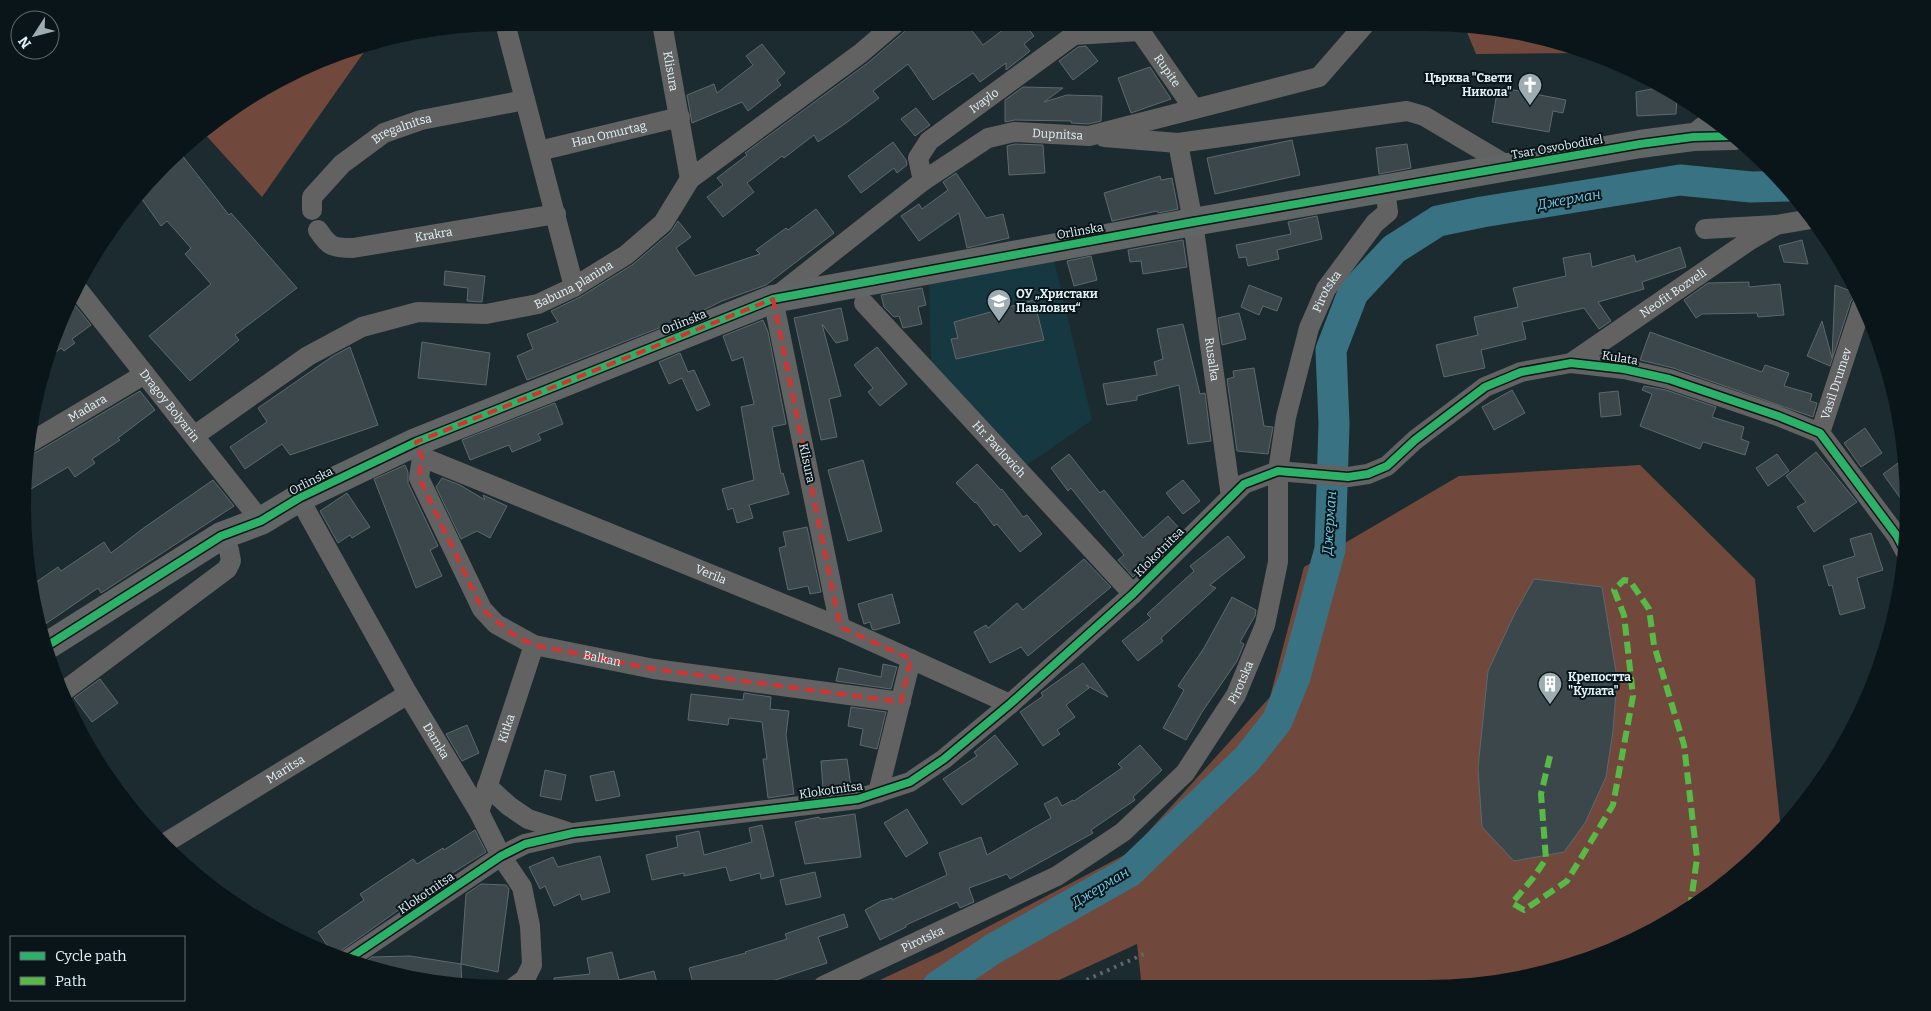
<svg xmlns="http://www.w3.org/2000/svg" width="1931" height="1011" viewBox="0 0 1931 1011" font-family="Bitter,serif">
<rect width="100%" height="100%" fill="#1c2b2f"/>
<polygon fill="#163841" points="1053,256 1092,420 1027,465 931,367 929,278"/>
<g fill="#71493c">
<polygon points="1464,25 1551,39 1589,53 1476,54"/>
<polygon points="369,45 262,197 203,132 211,122 350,48"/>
<polygon points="1640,465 1755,579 1781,831 1694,907 1610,952 1489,984 1135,985 1141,979 1137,944 1046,986 867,986 940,952 1130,852 1270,697 1304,567 1459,476"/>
</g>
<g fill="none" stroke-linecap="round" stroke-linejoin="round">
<polyline stroke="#397383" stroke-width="31" points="938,986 993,949 1129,872 1247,759 1277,721 1295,677 1330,549 1334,424 1331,350 1353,293 1394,249 1438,221 1482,212 1680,180 1751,187 1788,186"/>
</g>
<g fill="#3b474a" stroke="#5d696d">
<polygon points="908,23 966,23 983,45 1012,23 1024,23 1034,36 1024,44 1030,51 1006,70 1006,63 980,82 973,73 933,100 908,64 873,91 879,98 846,123 818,142 814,135 784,158 782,156 747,183 754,192 723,217 707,197 723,185 717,178 747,155 745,153 869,62 904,32"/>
<polygon points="762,44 785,73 777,80 781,85 748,111 742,102 692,123 687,95 714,84 717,93 753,65 746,56"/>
<polygon points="1086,46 1098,61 1073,80 1059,61 1078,47"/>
<polygon points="1150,67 1171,99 1131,113 1118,78"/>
<polygon points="1023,87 1063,88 1044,102 1067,95 1102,96 1101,121 1088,124 1071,123 1071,121 1015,120 1005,122 1005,100"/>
<polygon points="1498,87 1566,100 1563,113 1553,111 1549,132 1492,122"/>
<polygon points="1662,87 1677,96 1676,114 1637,116 1636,92"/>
<polygon points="916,108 930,125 915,136 901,119"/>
<polygon points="1292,140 1300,175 1215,194 1207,158"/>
<polygon points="893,142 906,160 907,165 897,173 894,168 861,193 848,176"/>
<polygon points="1015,144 1043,145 1045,173 1009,175 1007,146"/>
<polygon points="1407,144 1411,168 1379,174 1376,148"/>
<polygon points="181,154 229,215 231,213 297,288 235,335 239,340 190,381 149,336 211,284 185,254 191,248 167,221 161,226 141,198"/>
<polygon points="956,173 986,218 1003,214 1009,238 967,248 959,213 919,241 901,216 919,204 922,209 948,190 943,182"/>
<polygon points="1160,176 1161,180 1172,178 1178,209 1158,213 1157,211 1112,221 1104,193"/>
<polygon points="816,209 834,233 766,285 722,301 702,311 527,380 517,356 533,349 527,334 558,322 551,311 580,297 632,265 671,232 678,221 691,237 676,248 695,276 760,254 756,250 786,228 788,230"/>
<polygon points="1317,216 1322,239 1277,250 1279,259 1248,266 1246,257 1239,258 1236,245 1291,234 1288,222"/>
<polygon points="1183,240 1187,267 1143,274 1141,261 1130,262 1128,250"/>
<polygon points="1802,240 1808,264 1784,262 1779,246"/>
<polygon points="1680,247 1686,267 1642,282 1644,289 1598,302 1611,321 1599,329 1584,308 1522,322 1526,339 1481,350 1485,368 1444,377 1436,345 1478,335 1474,317 1518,307 1513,288 1566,276 1563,258 1590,253 1592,267 1634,255 1636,262"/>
<polygon points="1091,256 1097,280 1074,286 1067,261"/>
<polygon points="445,271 485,276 482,302 467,301 468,288 444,285"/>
<polygon points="1749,282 1749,287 1780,284 1784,315 1758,317 1757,313 1702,314 1696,318 1684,300 1708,283"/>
<polygon points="1249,285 1282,298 1277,311 1263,306 1259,315 1241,307"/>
<polygon points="1835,285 1858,294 1851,301 1830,366 1807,356 1822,321 1832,358"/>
<polygon points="922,288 926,305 918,307 922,324 903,328 899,316 894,317 884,307 881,295"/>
<polygon points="1034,300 1044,340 956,359 951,339 958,338 954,322"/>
<polygon points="74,304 91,325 72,339 75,343 64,351 61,348 50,357"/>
<polygon points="841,308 848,340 836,343 822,324 841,396 829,399 837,437 821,440 794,318"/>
<polygon points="1239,313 1246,339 1222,345 1218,318"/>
<polygon points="763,320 768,332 786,424 772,427 781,474 783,473 789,494 749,505 753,518 737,523 733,508 728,510 722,489 754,480 741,407 754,404 743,357 732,361 723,336"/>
<polygon points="1183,324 1200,394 1205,393 1211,441 1188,444 1179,385 1137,396 1137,400 1107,405 1103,384 1157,375 1154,362 1163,359 1157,329"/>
<polygon points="1650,332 1762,372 1765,365 1789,373 1784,386 1812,394 1810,401 1817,403 1813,417 1673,368 1640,360"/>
<polygon points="422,342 490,353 486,385 418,378"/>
<polygon points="350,347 378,425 290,455 282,444 245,469 230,447 267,422 258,408 333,356"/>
<polygon points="877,347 907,384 880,406 868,392 873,388 854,365"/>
<polygon points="680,353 688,372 694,370 710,405 697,411 682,378 669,384 659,362"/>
<polygon points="1254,368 1264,426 1273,427 1268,454 1237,451 1227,379 1234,377 1233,371"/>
<polygon points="1644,386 1666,390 1716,407 1712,417 1744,427 1741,439 1749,442 1745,455 1703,442 1700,449 1640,426 1652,394 1642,390"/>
<polygon points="1512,390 1525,413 1494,430 1482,407"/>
<polygon points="140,391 155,410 118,438 120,440 92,459 95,463 75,477 68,467 31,489 24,476 27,455 35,453"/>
<polygon points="1618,391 1621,415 1601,417 1599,393"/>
<polygon points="555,403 563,424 538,434 541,440 512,452 509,445 470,460 462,440"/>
<polygon points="1865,428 1882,453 1861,467 1844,443"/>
<polygon points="1816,452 1857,502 1814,532 1797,507 1806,502 1786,476"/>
<polygon points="1069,454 1100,493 1104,490 1143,538 1168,516 1181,530 1133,577 1118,560 1124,555 1071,488 1068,491 1051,468"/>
<polygon points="1777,454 1789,471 1768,486 1756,468"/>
<polygon points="1905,458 1906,486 1906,506 1883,474"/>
<polygon points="863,460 882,531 848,541 828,470"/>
<polygon points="977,464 1001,490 1002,489 1023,517 1027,515 1042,534 1020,552 997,524 994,526 976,502 975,503 956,483"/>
<polygon points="405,465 408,472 408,483 438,546 430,550 442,576 416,588 374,479"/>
<polygon points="442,478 460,485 485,500 483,495 507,506 490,538 477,531 461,539 436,487"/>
<polygon points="213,480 234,506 101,593 98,588 44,625 32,585 58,567 61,571 104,542 111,553 145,527"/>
<polygon points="1183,480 1200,501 1183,514 1166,493"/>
<polygon points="347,493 370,527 352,538 350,535 338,543 320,511"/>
<polygon points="807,527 821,592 810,594 808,586 788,590 779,548 786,546 783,532"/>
<polygon points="1871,533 1883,570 1857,578 1865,608 1840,615 1832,585 1829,586 1823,566 1855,556 1850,539"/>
<polygon points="1228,536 1245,557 1210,585 1216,588 1161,638 1163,641 1138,661 1122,641 1151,618 1147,614 1194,571 1190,566"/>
<polygon points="1084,559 1111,587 1028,656 1021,647 990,663 974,632 986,625 988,628 1017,603 1023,610"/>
<polygon points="1534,579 1602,587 1617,678 1613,731 1606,777 1585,823 1564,852 1514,861 1482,827 1478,768 1488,671 1515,613"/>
<polygon points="892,594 900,623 875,630 872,629 870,622 864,624 858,604"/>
<polygon points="1232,597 1256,610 1255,616 1240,642 1244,644 1237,661 1202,712 1186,740 1163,728 1184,690 1178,686 1204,648"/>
<polygon points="1083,663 1108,697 1086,685 1089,688 1066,705 1075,717 1057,730 1060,734 1043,746 1020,712 1043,696 1041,693"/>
<polygon points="883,664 897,667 891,689 836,681 839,668 881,677"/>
<polygon points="100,679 118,703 92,722 74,698"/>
<polygon points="744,693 771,697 770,709 789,711 786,735 794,794 768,798 763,759 767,759 762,722 729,718 728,725 688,720 691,694 743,700"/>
<polygon points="851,707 886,712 877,749 860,745 863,729 848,726"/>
<polygon points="467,725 479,753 462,761 446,734"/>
<polygon points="995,735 1018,764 962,805 943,779 977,756 974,752"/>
<polygon points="1140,745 1162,770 1133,797 1135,800 1091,830 1093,833 1010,879 1007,874 969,888 974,902 960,908 957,902 906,925 906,927 880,940 865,910 881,901 892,898 892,900 947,875 939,853 981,837 987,855 1051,818 1044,804 1057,797 1062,806 1073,800 1074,801 1122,768 1118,764"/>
<polygon points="847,759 851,787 823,789 821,761"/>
<polygon points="545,770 566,775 561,800 540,796"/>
<polygon points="614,771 620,796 596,801 590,776"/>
<polygon points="907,809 928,843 906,857 884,823"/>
<polygon points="855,814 861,857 805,864 795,822 819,817 820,819"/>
<polygon points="762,825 774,876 761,879 760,873 730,881 726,867 684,876 684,873 652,880 646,855 678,847 676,836 699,831 704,855 752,842 749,828"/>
<polygon points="475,830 486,852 441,880 335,955 333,954 318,932 364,900 360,894 413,859 417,864 443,848 444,850"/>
<polygon points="600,856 610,892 582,900 580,894 554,906 545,886 540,889 529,867 553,857 558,867"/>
<polygon points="815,872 821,897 786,905 780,880"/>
<polygon points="481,884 506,885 509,889 498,972 461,964 466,894"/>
<polygon points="844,914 848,927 818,937 827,963 754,987 694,987 689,968 746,953 745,952 787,939 785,934"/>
<polygon points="612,952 619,980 654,971 658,987 555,987 554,978 590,974 587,958"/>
<polygon points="410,956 461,964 462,985 381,972 361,965 372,957"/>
</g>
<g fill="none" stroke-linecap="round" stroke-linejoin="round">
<g stroke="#626262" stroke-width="20">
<polyline points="505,23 574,287"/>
<path id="s1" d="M662,23L690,179"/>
<path id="s2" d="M1140,31L1194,109"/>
<polyline points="1074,35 1140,31 1144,23"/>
<polyline points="1104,137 1178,143 1407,111 1424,116 1510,167"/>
<path d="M1693,137C1699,127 1706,124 1717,121"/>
<path id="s3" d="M1178,143L1193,222L1231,497"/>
<path id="s4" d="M539,151L680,117"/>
<path id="s5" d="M923,181L918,158L929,141L1074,35"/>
<path id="s6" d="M312,210V197L342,164L384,133L421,120L525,100"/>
<polyline points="1705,229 1776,225 1811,219"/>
<path id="s7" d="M318,230C329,247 333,248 353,248L556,214"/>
<path id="s8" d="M79,291L261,521"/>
<path id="s9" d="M864,303L1133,594"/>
<path id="s10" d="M1571,363L1750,240L1776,225"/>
<path id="s11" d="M1820,433L1862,305"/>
<path id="s12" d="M194,436L308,356L362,327L418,312L486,314L538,304L574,287L626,255L663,223L690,179L861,53L896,23"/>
<path id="s13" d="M416,442L422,457L840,627L1010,704"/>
<path id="s14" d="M29,443L145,374"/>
<path id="s15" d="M422,457L419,478L482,609L496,624L534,645L654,669L901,702"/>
<path id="s16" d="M299,498L408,694L479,812L501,856L522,887L530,926L532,965L525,979L514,987"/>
<path id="s17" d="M840,627L773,299L923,181L988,138L1014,132L1089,136L1319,77L1366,23"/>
<polyline points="64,691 227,569 231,561 229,550 221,536"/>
<polyline points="487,786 509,806 528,819 571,833"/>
<polyline points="878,793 911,659"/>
<path id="s18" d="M479,812L534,645"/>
<path id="s19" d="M162,845L408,694"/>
<polyline points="347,960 501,856 525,844 573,833 858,799 910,782 944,759 1010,704 1133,594 1244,484 1278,471 1348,477 1368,474 1387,466 1415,440 1485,387 1521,372 1571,363 1624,369 1669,379 1778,416 1820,433 1897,536 1905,551"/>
<path id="s20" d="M823,986L1057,876L1123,832L1185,773L1236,695L1265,625L1278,562V471L1286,417L1309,328L1326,289L1375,223L1388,212L1385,189"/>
</g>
<polyline stroke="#626566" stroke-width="28" points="50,644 221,536 261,521 299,498 416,442 773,299 1193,222 1640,144 1693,137 1734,136"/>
<polyline stroke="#63686a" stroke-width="4" stroke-dasharray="2.5 5" stroke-linecap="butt" points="1073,986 1144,954"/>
<polyline stroke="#58b947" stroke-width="6" stroke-dasharray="12 6" stroke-linecap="butt" points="1550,756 1541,794 1546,859 1533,878 1512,903 1524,910 1567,881 1613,805 1633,696 1624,615 1614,590 1624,580 1630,581 1649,609 1654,645 1684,745 1697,858 1690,909"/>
<defs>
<g id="cycleway">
<polyline points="50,644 221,536 261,521 299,498 416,442 773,299 1193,222 1640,144 1693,137 1734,136"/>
<polyline points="347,960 501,856 525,844 573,833 858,799 910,782 944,759 1010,704 1133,594 1244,484 1278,471 1348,477 1368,474 1387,466 1415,440 1485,387 1521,372 1571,363 1624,369 1669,379 1778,416 1820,433 1897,536 1905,551"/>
</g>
</defs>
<use href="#cycleway" stroke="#0a1519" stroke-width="11"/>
<use href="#cycleway" stroke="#2db169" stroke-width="8"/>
</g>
<path fill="none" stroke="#d73232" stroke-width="4" stroke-dasharray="10 6" stroke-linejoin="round" d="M773,299L840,627L911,659L901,702L654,669L534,645L512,634L482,609L419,478L422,457L416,442Z"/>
<defs>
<symbol id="church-pin" viewBox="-11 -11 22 30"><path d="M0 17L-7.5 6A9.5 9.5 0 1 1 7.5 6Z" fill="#9dacb1" stroke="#0a1519"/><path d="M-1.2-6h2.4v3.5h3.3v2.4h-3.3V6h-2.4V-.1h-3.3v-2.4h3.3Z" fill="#fff"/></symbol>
<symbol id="school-pin" viewBox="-11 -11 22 30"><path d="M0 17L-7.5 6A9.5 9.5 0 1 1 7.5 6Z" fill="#9dacb1" stroke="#0a1519"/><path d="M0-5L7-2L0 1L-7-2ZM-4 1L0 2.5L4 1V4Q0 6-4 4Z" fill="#fff"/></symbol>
<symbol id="building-pin" viewBox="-11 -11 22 30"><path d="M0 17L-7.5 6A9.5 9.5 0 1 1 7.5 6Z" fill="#9dacb1" stroke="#0a1519"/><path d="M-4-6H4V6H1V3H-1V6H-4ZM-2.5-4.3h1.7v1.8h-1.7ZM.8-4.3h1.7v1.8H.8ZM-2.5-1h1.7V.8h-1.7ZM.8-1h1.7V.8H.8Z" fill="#fff"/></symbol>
</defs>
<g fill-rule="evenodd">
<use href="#church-pin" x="1516" y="71" width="28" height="38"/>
<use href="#school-pin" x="985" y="287" width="28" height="38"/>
<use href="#building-pin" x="1536" y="670" width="28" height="38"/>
</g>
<g text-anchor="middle" stroke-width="4" stroke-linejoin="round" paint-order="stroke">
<g font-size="12" fill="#e2f2f7" stroke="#0a1519">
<text dy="4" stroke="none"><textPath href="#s2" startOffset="48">Rupite</textPath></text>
<text dy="4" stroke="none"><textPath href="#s1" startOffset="49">Klisura</textPath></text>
<text dy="4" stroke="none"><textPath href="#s5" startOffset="112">Ivaylo</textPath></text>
<text dy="4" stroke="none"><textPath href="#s6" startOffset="128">Bregalnitsa</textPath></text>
<text dy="4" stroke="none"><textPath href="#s4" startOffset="72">Han Omurtag</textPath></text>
<text dy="4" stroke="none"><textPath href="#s17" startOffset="674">Dupnitsa</textPath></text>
<text transform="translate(1557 147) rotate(-10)" y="4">Tsar Osvoboditel</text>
<text transform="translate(1080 231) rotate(-10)" y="4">Orlinska</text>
<text dy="4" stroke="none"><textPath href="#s7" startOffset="124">Krakra</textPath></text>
<text dy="4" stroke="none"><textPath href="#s12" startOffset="420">Babuna planina</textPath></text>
<text dy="4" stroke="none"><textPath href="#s20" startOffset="935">Pirotska</textPath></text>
<text dy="4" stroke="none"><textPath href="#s10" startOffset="124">Neofit Bozveli</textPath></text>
<text transform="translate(684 322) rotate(-22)" y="4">Orlinska</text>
<text transform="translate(1620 358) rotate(9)" y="4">Kulata</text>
<text dy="4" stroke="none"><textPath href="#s3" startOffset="219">Rusalka</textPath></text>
<text dy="4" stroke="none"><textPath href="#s11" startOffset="52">Vasil Drumev</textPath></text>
<text dy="4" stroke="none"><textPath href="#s8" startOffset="146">Dragoy Bolyarin</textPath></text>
<text dy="4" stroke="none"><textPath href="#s14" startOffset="68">Madara</textPath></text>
<text dy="4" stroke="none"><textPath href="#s9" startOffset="199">Hr. Pavlovich</textPath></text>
<text transform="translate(807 463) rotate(78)" y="4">Klisura</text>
<text transform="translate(311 481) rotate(-27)" y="4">Orlinska</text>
<text transform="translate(1159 552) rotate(-45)" y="4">Klokotnitsa</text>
<text dy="4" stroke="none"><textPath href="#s13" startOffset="328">Verila</textPath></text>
<text dy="4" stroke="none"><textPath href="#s15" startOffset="300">Balkan</textPath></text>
<text dy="4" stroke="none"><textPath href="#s20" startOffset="530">Pirotska</textPath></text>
<text dy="4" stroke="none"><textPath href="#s18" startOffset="88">Kitka</textPath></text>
<text dy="4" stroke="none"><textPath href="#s16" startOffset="279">Damka</textPath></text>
<text dy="4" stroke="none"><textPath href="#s19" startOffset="145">Maritsa</textPath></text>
<text transform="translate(831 790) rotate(-8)" y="4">Klokotnitsa</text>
<text transform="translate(426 893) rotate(-34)" y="4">Klokotnitsa</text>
<text dy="4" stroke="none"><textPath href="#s20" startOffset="110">Pirotska</textPath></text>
</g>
<g font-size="12" font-weight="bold" fill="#e2f2f7" stroke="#0a1519" text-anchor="start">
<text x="1512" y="82" text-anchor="end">Църква "Свети<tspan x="1512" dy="14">Никола"</tspan></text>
<text x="1016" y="298">ОУ „Христаки<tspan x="1016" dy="14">Павлович“</tspan></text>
<text x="1568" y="681">Крепостта<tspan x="1568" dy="14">"Кулата"</tspan></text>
</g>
<g font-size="14" font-style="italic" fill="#6dceea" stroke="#0a1519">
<text transform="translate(1569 199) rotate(-10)" y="5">Джерман</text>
<text transform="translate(1329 523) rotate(-86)" y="5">Джерман</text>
<text transform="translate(1100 887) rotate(-31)" y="5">Джерман</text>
</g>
</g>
<path d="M0 0H1931V1011H0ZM505 31H1426A474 474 0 0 1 1900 505V506A474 474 0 0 1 1426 980H505A474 474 0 0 1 31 506V505A474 474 0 0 1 505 31Z" fill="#0a1519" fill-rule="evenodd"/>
<rect x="10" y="936" width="175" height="65" fill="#0a1519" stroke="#606d72"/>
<rect x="20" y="952" width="25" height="8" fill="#2db169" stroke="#606d72"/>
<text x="55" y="961" font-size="15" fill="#e2f2f7">Cycle path</text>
<rect x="20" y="977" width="25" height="8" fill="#58b947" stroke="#606d72"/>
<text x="55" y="986" font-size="15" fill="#e2f2f7">Path</text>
<g transform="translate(35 35) rotate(234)"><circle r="24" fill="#0a1519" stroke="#606d72"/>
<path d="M0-4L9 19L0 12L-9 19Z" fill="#9dacb1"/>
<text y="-8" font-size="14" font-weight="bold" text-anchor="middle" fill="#e2f2f7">N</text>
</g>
</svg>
